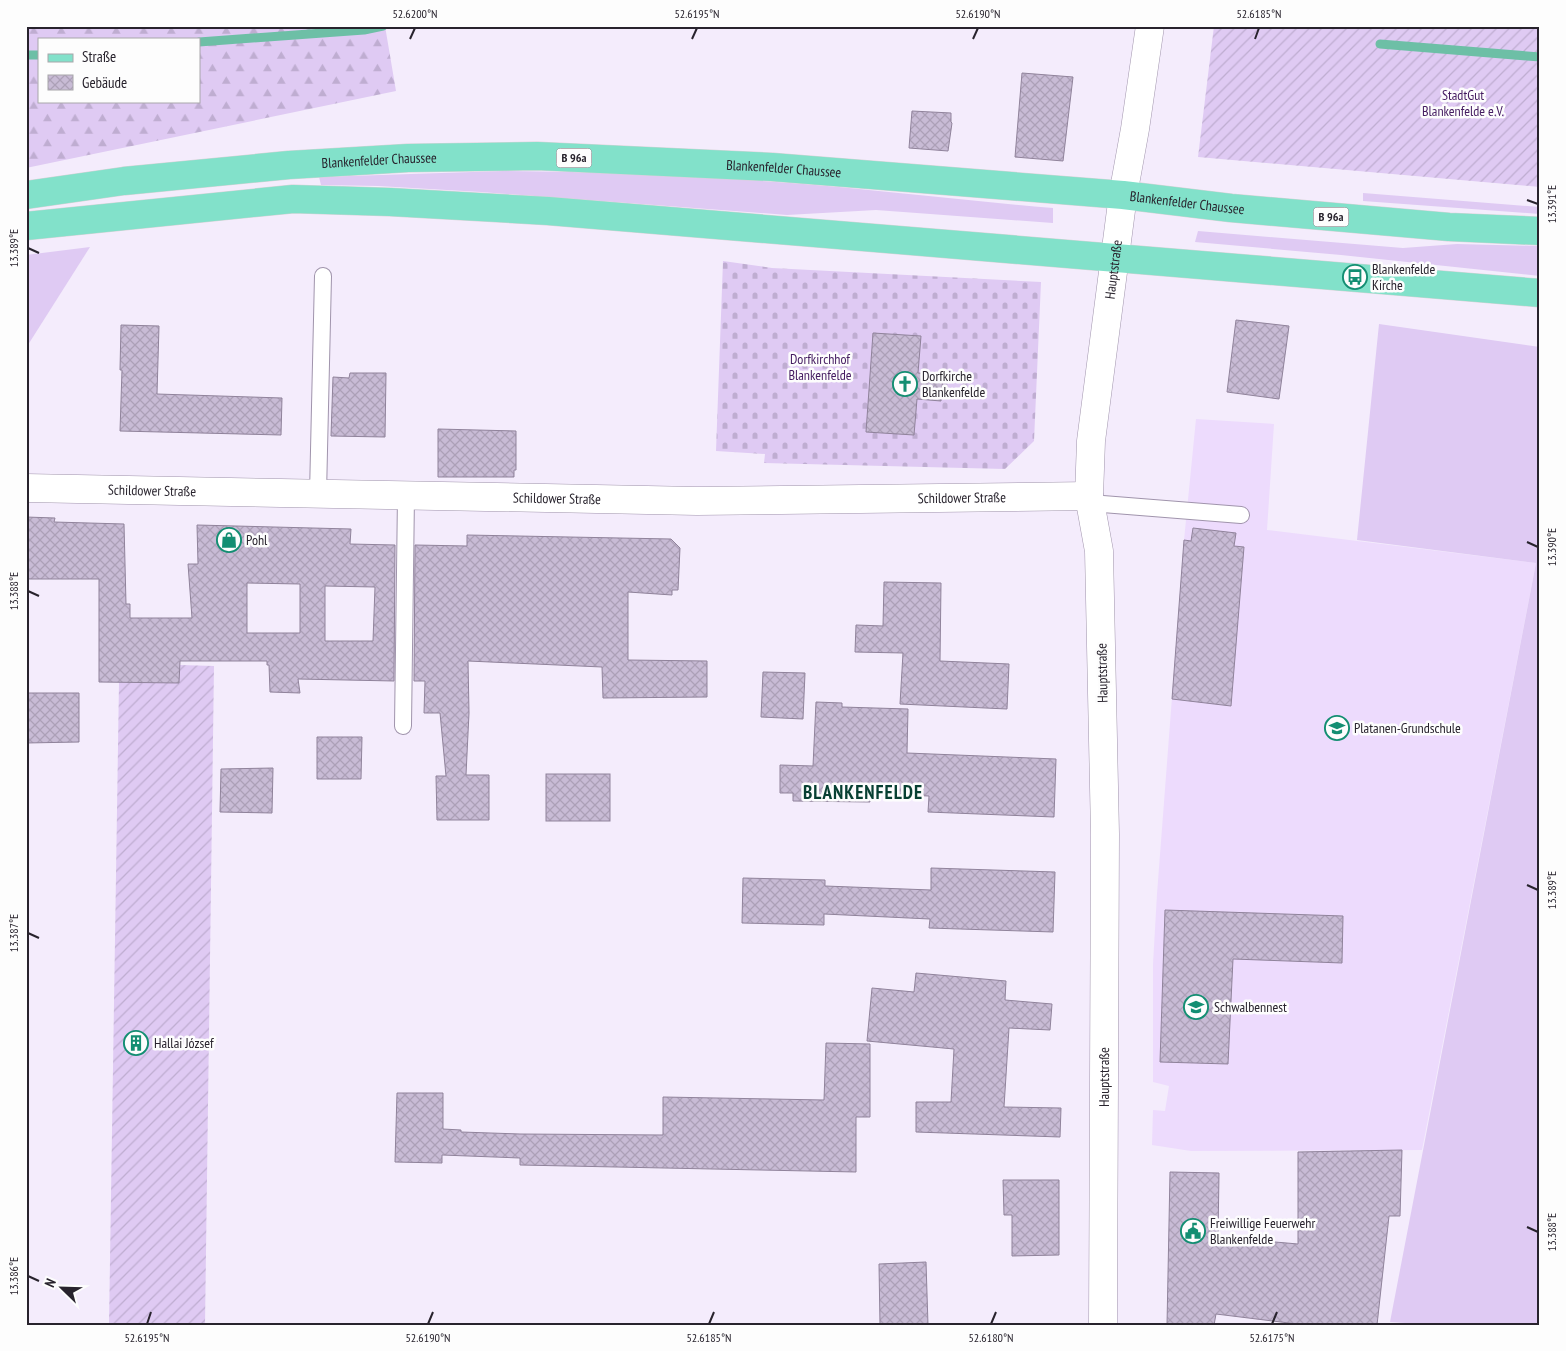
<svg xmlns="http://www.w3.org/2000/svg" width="1566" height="1351" viewBox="0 0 1566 1351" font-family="'PT Sans Narrow',sans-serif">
<defs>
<pattern id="forest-firs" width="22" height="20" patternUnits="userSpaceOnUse" patternTransform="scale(1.25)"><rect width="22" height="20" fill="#dfcaf3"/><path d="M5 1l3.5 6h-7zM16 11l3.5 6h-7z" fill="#bfadd1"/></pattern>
<pattern id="cemetery-stones" width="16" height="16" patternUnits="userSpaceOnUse" patternTransform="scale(1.25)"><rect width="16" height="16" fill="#dfcaf3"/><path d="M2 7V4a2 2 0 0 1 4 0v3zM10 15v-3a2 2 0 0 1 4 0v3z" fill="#bfadd1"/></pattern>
<pattern id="garden-furrows" width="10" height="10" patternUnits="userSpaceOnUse" patternTransform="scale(1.25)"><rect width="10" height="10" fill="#dfcaf3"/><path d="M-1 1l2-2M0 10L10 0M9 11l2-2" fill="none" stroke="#bfadd1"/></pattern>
<pattern id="building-cross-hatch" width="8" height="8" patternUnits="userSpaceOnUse" patternTransform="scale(1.25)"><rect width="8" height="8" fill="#c8bbd5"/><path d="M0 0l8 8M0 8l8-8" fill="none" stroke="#aca0b7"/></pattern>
</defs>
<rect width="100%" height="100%" fill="#f4ecfc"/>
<polygon fill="#eddbfd" points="1196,419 1274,424 1267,530 1536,563 1422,1150 1191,1151 1152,1145 1153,1110 1165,1111 1169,1086 1153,1082 1153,964 1157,894 1184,540"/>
<g fill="#dfcaf3">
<path d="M503,171C615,172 727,177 839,187C910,194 982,202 1053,208V223L876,210L787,215L481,192L378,186L321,185L319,177Z"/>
<polygon points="1363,193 1540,207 1540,214 1363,201"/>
<polygon points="1198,231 1403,248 1457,244 1540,246 1540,276 1341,255 1195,242"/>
<polygon points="90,247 26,348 26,255"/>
<polygon points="1379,324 1540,347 1540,1325 1435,1325 1390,1322 1536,563 1357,540"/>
</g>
<path fill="url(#forest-firs)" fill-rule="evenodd" d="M26,26H385L396,91L26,168ZM39,39H199V101H39Z"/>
<polygon fill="url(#cemetery-stones)" points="723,261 772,268 1041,282 1034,441 1005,469 764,463 765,454 716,451"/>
<g fill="url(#garden-furrows)">
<polygon points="1214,26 1540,26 1540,187 1198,157"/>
<polygon points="180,665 214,666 205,1325 109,1325 119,682 179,683"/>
</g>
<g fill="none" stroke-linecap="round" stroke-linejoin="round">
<g stroke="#6dbfa6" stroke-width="9">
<polyline points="199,42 364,30 383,26"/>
<polyline points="1380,44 1540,57"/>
<polyline points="26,55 39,55"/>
</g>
</g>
<g fill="url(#building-cross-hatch)" stroke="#90839b" fill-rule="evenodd">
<polygon points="1022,73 1073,77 1063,161 1015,157"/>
<polygon points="912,111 951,113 951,122 952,123 948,151 909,148"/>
<polygon points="1236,320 1289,326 1279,399 1227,392"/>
<polygon points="121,325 159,326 157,394 282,398 281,435 120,431 122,370 120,370"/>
<polygon points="873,333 921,336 918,373 943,375 941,401 917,399 914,435 866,432"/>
<polygon points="350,373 386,373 385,437 331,436 333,377 349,378"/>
<polygon points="438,429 516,431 516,470 514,470 514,477 438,477"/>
<path d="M26,517L55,518L54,522L124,524L126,604H130V618H192L188,564H198L197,525L351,529L350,544L395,545L394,681L298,679L300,693L270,692L269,665H267V661H180L179,683L99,682V579H26ZM247,583L300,584V633H247ZM325,586L375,587L373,641H325Z"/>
<polygon points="1193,528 1236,533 1234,546 1244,547 1231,706 1172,699 1184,540 1191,541"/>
<polygon points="467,535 671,539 680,548 678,590 672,590 672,595 628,592 628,660 707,661 707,697 603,698 602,667 468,661 469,713 466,775 489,775 489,820 437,820 436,776 446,776 440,713 424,713 425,681 414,681 415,545 467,546"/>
<polygon points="884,582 941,583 940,661 1009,664 1007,709 900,704 903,653 855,652 856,625 883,626"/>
<polygon points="763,672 805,673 803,719 761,717"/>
<polygon points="26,693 79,693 79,742 26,743"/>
<polygon points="816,702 842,703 842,707 908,709 907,753 1056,759 1054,817 928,812 929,796 870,794 870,802 793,801 793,793 780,793 780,765 813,766"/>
<polygon points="317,737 362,737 361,779 317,779"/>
<polygon points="273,768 272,813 220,812 221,769"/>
<rect x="546" y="774" width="64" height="47"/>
<polygon points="931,868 1055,872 1053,932 929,928 930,919 824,914 824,925 742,923 743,878 825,880 825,886 931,890"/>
<polygon points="1165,910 1343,916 1342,963 1233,959 1228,1064 1160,1062"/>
<polygon points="916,973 1006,981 1005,1000 1052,1004 1050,1030 1009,1028 1004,1107 1061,1108 1060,1137 916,1132 916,1102 951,1102 954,1049 867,1041 872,988 914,992"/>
<polygon points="826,1043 870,1044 870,1117 856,1117 856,1172 520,1165 520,1158 442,1155 442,1163 395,1162 397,1093 443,1093 443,1129 461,1130 461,1132 520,1134 663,1135 663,1097 824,1100"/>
<polygon points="1402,1150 1400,1216 1389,1216 1377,1325 1305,1325 1216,1314 1214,1325 1167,1325 1170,1172 1219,1173 1218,1237 1298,1244 1298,1152"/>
<polygon points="1003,1180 1059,1180 1059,1255 1012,1256 1012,1215 1004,1215"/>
<polygon points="926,1262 928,1325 880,1325 879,1264"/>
</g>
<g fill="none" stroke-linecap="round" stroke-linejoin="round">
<defs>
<g id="service">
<polyline points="318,494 323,276"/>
<polyline points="1090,503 1241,515"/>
<polyline points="403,726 406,495"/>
</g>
<g id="minor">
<path id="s1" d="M26,488L697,501L1089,496"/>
</g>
<g id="tertiary">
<path id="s2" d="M1103,1325L1105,834L1099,551L1089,496L1091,441L1123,195L1135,129L1150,26"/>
</g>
<g id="primary">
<path id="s3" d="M26,195L124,181L289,165L408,158L537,156L772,167L1123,195L1231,208L1449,227L1540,231"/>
<polyline points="26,226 293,199 390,202 548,211 1540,293"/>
</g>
</defs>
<use href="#service" stroke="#a094ac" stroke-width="18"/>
<use href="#minor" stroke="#a094ac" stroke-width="29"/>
<use href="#tertiary" stroke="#a094ac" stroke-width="29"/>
<use href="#primary" stroke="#d4d3d5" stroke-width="29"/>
<use href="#service" stroke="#fff" stroke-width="16"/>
<use href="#minor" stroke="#fff" stroke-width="28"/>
<use href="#tertiary" stroke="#fff" stroke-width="28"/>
<use href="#primary" stroke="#82e1ca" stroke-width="28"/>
</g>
<path fill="none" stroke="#28232d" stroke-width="2" d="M410,39L415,28M692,39L697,28M973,39L978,28M1255,39L1259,28M1527,200L1538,204M28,248L39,253M1527,542L1538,547M28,591L39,596M1527,885L1538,890M28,933L39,938M1527,1227L1538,1232M28,1276L39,1281M147,1324L151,1312M428,1324L433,1312M709,1324L714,1312M991,1324L996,1312M1272,1324L1277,1312"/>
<defs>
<symbol id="bus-ring" viewBox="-11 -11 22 22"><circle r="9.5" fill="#fdfdfd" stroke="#138e72" stroke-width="1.5"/><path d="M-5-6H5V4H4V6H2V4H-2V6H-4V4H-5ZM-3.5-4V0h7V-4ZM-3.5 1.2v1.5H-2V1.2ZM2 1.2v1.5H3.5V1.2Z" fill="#138e72"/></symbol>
<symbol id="church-ring" viewBox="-11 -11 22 22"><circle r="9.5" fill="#fdfdfd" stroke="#138e72" stroke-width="1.5"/><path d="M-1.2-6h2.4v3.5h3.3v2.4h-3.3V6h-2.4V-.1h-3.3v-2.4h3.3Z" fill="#138e72"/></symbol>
<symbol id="shop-ring" viewBox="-11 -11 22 22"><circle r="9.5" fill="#fdfdfd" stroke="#138e72" stroke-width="1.5"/><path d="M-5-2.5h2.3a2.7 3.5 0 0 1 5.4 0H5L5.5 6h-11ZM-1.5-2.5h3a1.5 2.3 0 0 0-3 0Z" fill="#138e72"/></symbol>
<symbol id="school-ring" viewBox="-11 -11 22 22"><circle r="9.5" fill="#fdfdfd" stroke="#138e72" stroke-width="1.5"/><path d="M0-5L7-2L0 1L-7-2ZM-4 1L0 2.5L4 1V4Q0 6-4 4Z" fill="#138e72"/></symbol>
<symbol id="building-ring" viewBox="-11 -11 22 22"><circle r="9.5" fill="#fdfdfd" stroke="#138e72" stroke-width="1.5"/><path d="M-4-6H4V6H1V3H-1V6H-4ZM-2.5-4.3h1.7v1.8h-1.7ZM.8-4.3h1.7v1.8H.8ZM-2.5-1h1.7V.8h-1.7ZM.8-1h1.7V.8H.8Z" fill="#138e72"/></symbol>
<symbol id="civic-ring" viewBox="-11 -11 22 22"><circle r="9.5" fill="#fdfdfd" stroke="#138e72" stroke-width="1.5"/><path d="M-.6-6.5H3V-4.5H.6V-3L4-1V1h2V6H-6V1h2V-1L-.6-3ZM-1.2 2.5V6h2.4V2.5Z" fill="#138e72"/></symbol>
</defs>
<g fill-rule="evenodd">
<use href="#bus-ring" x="1341" y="263" width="28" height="28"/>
<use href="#church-ring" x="891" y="370" width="28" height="28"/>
<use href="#shop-ring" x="215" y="526" width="28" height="28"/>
<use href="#school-ring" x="1323" y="714" width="28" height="28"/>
<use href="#school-ring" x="1182" y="993" width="28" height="28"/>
<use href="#building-ring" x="122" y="1029" width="28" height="28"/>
<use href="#civic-ring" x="1179" y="1217" width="28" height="28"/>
</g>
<g text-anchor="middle" stroke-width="5" stroke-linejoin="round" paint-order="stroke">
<g fill="#fdfdfd" stroke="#68646b" stroke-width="1">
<rect x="556.5" y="148.5" width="35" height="19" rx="4"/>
<rect x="1313.5" y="207.5" width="35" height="19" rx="4"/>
</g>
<g font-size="12" font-weight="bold" fill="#28232d">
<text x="574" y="162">B 96a</text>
<text x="1331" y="221">B 96a</text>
</g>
<g font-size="14" fill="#441b60" stroke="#fdfdfd">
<text x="1463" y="100">StadtGut<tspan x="1463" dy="16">Blankenfelde e.V.</tspan></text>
<text x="820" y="364">Dorfkirchhof<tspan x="820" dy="16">Blankenfelde</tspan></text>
</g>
<g font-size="14" fill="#28232d" stroke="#fdfdfd">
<text dy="5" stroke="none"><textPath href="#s3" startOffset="355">Blankenfelder Chaussee</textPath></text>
<text dy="5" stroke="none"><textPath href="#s3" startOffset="760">Blankenfelder Chaussee</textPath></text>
<text dy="5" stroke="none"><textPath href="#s3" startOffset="1165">Blankenfelder Chaussee</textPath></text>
<text dy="5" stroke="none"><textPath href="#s2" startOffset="1058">Hauptstraße</textPath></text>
<text dy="5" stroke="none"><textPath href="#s1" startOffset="126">Schildower Straße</textPath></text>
<text dy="5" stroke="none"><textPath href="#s1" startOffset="531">Schildower Straße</textPath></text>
<text dy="5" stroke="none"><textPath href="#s1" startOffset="936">Schildower Straße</textPath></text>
<text transform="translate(1102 673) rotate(-91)" y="5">Hauptstraße</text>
<text dy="5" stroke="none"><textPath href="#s2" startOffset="248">Hauptstraße</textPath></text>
</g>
<g font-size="14" fill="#28232d" stroke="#fdfdfd" text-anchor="start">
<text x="1372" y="274">Blankenfelde<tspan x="1372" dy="16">Kirche</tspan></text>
<text x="922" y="381">Dorfkirche<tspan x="922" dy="16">Blankenfelde</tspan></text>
<text x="246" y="545">Pohl</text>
<text x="1354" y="733">Platanen-Grundschule</text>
<text x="1214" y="1012">Schwalbennest</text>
<text x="154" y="1048">Hallai József</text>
<text x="1210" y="1228">Freiwillige Feuerwehr<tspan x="1210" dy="16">Blankenfelde</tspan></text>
</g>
<g font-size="19" font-weight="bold" letter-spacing="1" fill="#073f32" stroke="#fdfdfd">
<text x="863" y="799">BLANKENFELDE</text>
</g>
</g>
<rect width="1566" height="1351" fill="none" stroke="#fdfdfd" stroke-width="55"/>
<rect x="38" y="38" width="162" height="65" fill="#fdfdfd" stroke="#a8a6aa"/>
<rect x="48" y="54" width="25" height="8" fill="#82e1ca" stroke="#a8a6aa"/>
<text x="82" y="62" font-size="15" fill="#28232d">Straße</text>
<rect x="48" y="75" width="25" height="15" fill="url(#building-cross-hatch)" stroke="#a8a6aa"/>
<text x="82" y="88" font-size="15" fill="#28232d">Gebäude</text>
<g transform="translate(62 1288) rotate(293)" stroke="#fdfdfd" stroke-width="4" paint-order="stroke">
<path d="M0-4L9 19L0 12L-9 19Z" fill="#28232d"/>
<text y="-8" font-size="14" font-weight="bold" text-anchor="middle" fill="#28232d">N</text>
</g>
<rect x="28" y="28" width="1510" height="1296" fill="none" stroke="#28232d" stroke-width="2"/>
<g font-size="12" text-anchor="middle" fill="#28232d">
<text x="415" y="18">52.6200°N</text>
<text x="697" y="18">52.6195°N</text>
<text x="978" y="18">52.6190°N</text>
<text x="1259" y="18">52.6185°N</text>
<text transform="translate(1552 204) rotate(-90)" y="4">13.391°E</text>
<text transform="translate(14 248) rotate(-90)" y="4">13.389°E</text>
<text transform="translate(1552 547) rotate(-90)" y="4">13.390°E</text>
<text transform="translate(14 591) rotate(-90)" y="4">13.388°E</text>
<text transform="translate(1552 890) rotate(-90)" y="4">13.389°E</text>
<text transform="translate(14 933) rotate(-90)" y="4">13.387°E</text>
<text transform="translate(1552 1232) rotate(-90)" y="4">13.388°E</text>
<text transform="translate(14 1276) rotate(-90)" y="4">13.386°E</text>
<text x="147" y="1342">52.6195°N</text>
<text x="428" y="1342">52.6190°N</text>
<text x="709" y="1342">52.6185°N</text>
<text x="991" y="1342">52.6180°N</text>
<text x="1272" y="1342">52.6175°N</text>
</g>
</svg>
